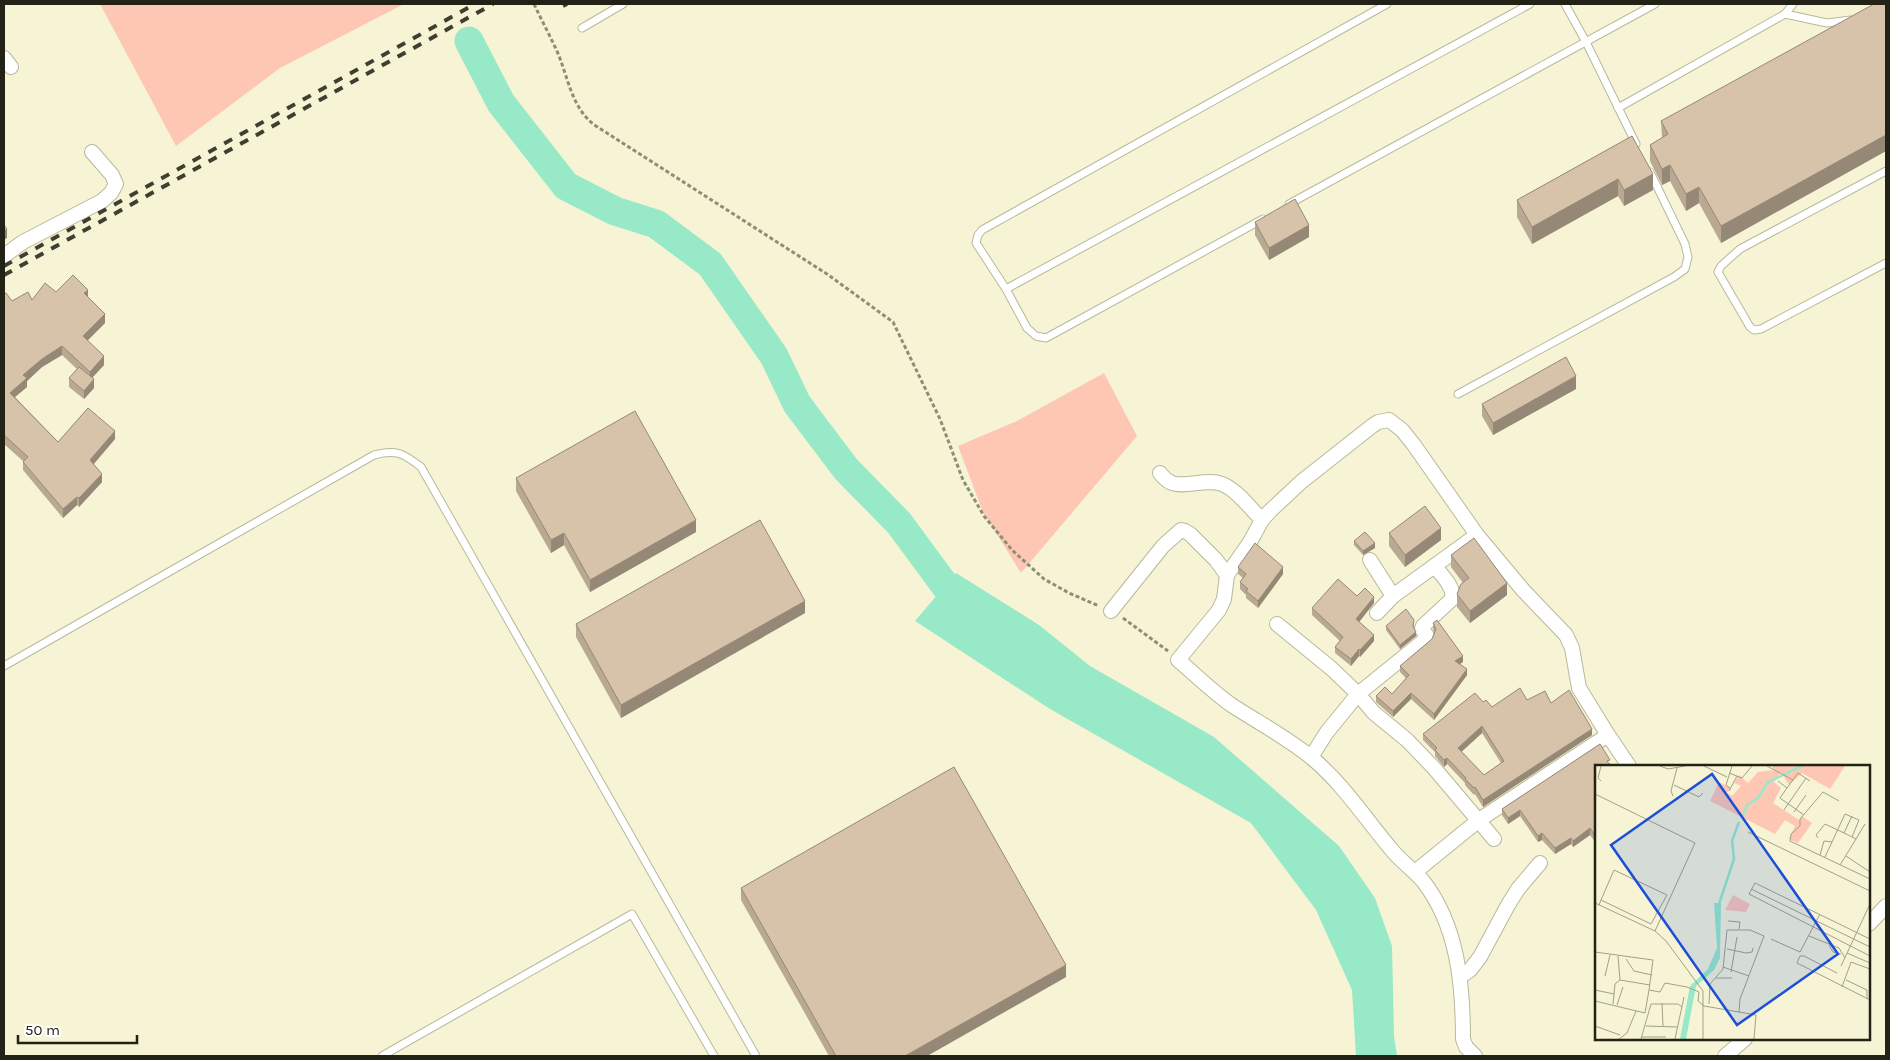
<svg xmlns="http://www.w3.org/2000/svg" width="1890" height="1060" viewBox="0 0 1890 1060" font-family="Karla,sans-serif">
<rect width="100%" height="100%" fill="#f6f4d5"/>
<g fill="#fdc7b3">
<polygon points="100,4 404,4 280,68 176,146"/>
<polygon points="1104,373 1137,436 1021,573 983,512 958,446 1017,421"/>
</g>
<polygon fill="#98e9c7" points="956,573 1039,625 1090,666 1214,737 1339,846 1375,898 1392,946 1394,1036 1397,1056 1356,1056 1352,990 1316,910 1251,823 1050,709 915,621"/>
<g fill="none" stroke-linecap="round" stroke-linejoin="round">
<polyline stroke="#98e9c7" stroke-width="29" points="469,41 501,103 566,186 615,211 656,224 710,264 774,356 797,404 846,469 899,523 969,618"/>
<defs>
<g id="lane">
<polyline points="1565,4 1586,42 1636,144"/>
<polyline points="1785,14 1827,23 1851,20"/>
<polyline points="582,28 623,4"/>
<polyline points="1618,108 1785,14 1793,4"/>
<polyline points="1886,171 1740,249 1721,266 1718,272 1750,327 1754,330 1761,329 1886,263"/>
<polyline points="1289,204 1655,4"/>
<polyline points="1263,219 1046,338 1036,336 1027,328 1006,289 976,243 978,235 982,230 1387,4"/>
<polyline points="1006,289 1530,4"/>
<polyline points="1458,394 1674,277 1685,269 1688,257 1685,244 1650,172"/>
<path d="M4,666L374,455C396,449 403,453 421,467L756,1056"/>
<polyline points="382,1056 632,914 714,1056"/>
</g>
<g id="street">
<polyline points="4,58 11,67"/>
<polyline points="4,256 23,242 102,201 111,193 116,184 112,175 92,152"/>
<path d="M1160,473C1163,477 1167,481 1172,483C1186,488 1206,478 1222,484C1237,490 1250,508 1262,520"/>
<polyline points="1370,560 1393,596"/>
<polyline points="1111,611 1163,546 1181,530 1185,531 1190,534 1216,560 1227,575"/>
<polyline points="1377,613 1393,596 1477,535"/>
<polyline points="1277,624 1332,669 1358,694 1374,713 1407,740 1434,768 1494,839"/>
<path d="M1311,757L1327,732L1358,694L1426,639L1427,636L1422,629L1423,626L1452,599C1455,587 1441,574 1434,566"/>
<polyline points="1415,872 1479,820 1608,735"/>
<polyline points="1869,924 1886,906"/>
<polyline points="1460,977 1470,970 1480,957 1508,905 1518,889 1540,863"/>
<path d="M1475,1056L1466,1047L1463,1039C1463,985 1458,926 1423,881C1413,869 1400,861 1391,849C1365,818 1343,784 1312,758C1288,738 1259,723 1233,706C1214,693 1196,675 1178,660L1219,610L1224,599L1227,575L1250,542L1262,520L1270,511L1301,482L1372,426L1378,422L1389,420L1402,430L1414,445L1477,535L1523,590L1566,635L1572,648L1579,688L1608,735L1629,766"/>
<polyline points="1725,1056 1745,1039"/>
</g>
</defs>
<use href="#lane" stroke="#bab89b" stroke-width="9"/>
<use href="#street" stroke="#bab89b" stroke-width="16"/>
<g stroke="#8f8d78" stroke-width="3" stroke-dasharray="4 2.5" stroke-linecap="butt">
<path d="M534,4C541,19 549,34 556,49C568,75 571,109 596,126L827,274L893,322L940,419L963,480L984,516L1012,550L1044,579L1069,593L1099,606"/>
<polyline points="1123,618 1168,651"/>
</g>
<use href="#lane" stroke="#fff" stroke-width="7"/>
<use href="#street" stroke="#fff" stroke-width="14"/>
<g stroke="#3f3e30" stroke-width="4" stroke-dasharray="9 9" stroke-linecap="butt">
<polyline points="563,6 567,4"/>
<polyline points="4,266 475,4"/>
<polyline points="4,275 493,4"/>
</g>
</g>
<g fill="#b9a892" fill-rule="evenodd">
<polygon points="1886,4 1886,151 1721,243 1699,203 1686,211 1670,181 1662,185 1650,161 1650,145 1662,138 1661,121"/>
<polygon points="1632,136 1653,190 1624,206 1618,196 1532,244 1517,217 1517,200"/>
<polygon points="1255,222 1309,237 1269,260 1255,235"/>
<polygon points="56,292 88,297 105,323 87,341 104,365 92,378 94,388 84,399 69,387 69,378 77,369 62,355 42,367 27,381 27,387 15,397 58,442 115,439 94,464 102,482 79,507 77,505 63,518 23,470 23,461 4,444 4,294 12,301 32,300"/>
<polygon points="1576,389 1493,435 1482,416 1482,404"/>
<polygon points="516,478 696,532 590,592 564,545 551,553 516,491"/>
<polygon points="1389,533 1441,540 1405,567 1389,546"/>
<polygon points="1354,541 1375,548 1363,555 1354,545"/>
<polygon points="1451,555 1507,595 1470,623 1457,607 1457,594 1463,583 1451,567"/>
<polygon points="1238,567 1283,574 1258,608 1246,598 1246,595 1240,589 1240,582 1243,578 1238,574"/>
<polygon points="1357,596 1374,603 1359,622 1374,641 1360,657 1359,656 1351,666 1335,653 1335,647 1340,641 1312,615 1312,608"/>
<polygon points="805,613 621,718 576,637 576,624"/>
<polygon points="1433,623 1463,662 1460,664 1467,675 1434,720 1411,699 1393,717 1376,702 1376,696 1392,694 1406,678 1400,672 1400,666 1432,639 1434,632 1433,629"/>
<polygon points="1414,624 1414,627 1416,636 1400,649 1386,630 1386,626"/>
<path d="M1527,700L1551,703L1592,735L1483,807L1475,794L1474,795L1465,785V783L1447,764L1444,767L1435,756V752L1423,740V734L1483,702L1492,707ZM1482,733L1501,763L1484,775L1461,752Z"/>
<polygon points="1600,744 1596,843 1590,835 1573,847 1571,844 1555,854 1542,840 1538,842 1520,816 1508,824 1502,815 1502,809"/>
<polygon points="741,888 1066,977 927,1056 829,1056 741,900"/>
</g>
<g fill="#968877">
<polygon points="1886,135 1886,151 1721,243 1721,226"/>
<polygon points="1670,165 1670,181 1662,185 1662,169"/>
<polygon points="1653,174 1653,190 1624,206 1624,190"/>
<polygon points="1618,179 1618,196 1532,244 1532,227"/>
<polygon points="1699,187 1699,203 1686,211 1686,194"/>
<polygon points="1309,225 1309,237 1269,260 1269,248"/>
<polygon points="7,229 7,238 4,240 4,231"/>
<polygon points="88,290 88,298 84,293"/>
<polygon points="105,314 105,323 83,345 83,336"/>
<polygon points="62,346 62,355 42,367 27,381 27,387 10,401 10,393 23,375 42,359"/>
<polygon points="104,356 104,365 90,380 90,372"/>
<polygon points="1576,376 1576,389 1493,435 1493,423"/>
<polygon points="94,379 94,388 84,399 84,391"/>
<polygon points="115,431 115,439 90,468 90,460"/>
<polygon points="102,474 102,482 79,507 79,498"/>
<polygon points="77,497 77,505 63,518 63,509"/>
<polygon points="696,520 696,532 590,592 590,580"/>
<polygon points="1441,528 1441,540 1405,567 1405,555"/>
<polygon points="564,533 564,545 551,553 551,540"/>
<polygon points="1375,543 1375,548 1363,555 1363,551"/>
<polygon points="1283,567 1283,574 1258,608 1258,601"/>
<polygon points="1507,583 1507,595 1470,623 1470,611"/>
<polygon points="1374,597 1374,603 1356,626 1356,619"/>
<polygon points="805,601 805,613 621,718 621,705"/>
<polygon points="1416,632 1416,636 1400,649 1400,645"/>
<polygon points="1374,635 1374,641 1360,657 1360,650"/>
<polygon points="1359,649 1359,656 1351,666 1351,659"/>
<polygon points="1463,656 1463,662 1455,667 1455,661"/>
<polygon points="1467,669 1467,675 1434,720 1434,714"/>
<polygon points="1411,693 1411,699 1393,717 1393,711"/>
<polygon points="1482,726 1482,733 1458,755 1458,748"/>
<polygon points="1592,729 1592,735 1483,807 1483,800"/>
<polygon points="1447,758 1447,764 1444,767 1444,760"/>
<polygon points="1520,810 1520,816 1508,824 1508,818"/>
<polygon points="1590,828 1590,835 1573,847 1573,841"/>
<polygon points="1542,833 1542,840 1538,842 1538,836"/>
<polygon points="1571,838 1571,844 1555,854 1555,848"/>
<polygon points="1066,965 1066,977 927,1056 905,1056"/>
</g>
<g fill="#d7c3aa" stroke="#968877" fill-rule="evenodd">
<polygon points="1874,4 1886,4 1886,135 1721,226 1699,187 1686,194 1670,165 1662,169 1650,145 1668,134 1661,121"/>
<polygon points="1632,136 1653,174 1624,190 1618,179 1532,227 1517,200"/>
<polygon points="1295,199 1309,225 1269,248 1255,222"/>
<polygon points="4,225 7,229 4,231"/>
<polygon points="73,275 88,290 84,293 105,314 83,336 104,356 90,372 62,346 42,359 23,375 27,378 10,393 58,442 88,408 115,431 90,460 102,474 79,498 77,497 63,509 23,462 28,457 4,435 4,294 6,293 12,301 28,292 32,300 45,283 56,292"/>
<polygon points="1566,357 1576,376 1493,423 1482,404"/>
<polygon points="79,367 94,379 84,391 69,378"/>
<polygon points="635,411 696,520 590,580 564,533 551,540 516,478"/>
<polygon points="1425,506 1441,528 1405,555 1389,533"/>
<polygon points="760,520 805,601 621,705 576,624"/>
<polygon points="1365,532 1375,543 1363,551 1354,541"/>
<polygon points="1474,538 1507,583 1470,611 1457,594 1461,584 1469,578 1451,555"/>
<polygon points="1255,543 1283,567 1258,601 1246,591 1248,589 1240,582 1246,574 1238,567"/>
<polygon points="1338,579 1357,596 1365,588 1374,597 1356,619 1374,635 1360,650 1359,649 1351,659 1335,647 1343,637 1312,608"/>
<polygon points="1406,609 1414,620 1413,626 1416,632 1400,645 1386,626"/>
<polygon points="1437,620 1463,656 1455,661 1467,669 1434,714 1411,693 1393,711 1376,696 1385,687 1392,694 1409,675 1400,666 1432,639 1436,629 1433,623"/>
<path d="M1520,688L1527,700L1545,691L1551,703L1569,690L1592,729L1483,800L1475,787L1474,788L1465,779L1466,778L1447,758L1444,760L1435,750L1437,748L1423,734L1475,693L1483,702L1486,700L1492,707ZM1482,726L1504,761L1484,775L1458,748Z"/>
<polygon points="1600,744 1610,760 1607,761 1611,766 1596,766 1596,837 1590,828 1573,841 1571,838 1555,848 1542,833 1538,836 1520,810 1508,818 1502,809"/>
<polygon points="954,767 1066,965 905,1056 836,1056 741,888"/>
</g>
<g transform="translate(1595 765)">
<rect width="275" height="275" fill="#f6f4d5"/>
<path d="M177,1H250L235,24L207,8L194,20L186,7L179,17L186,23L178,38L204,55L207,51L217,58L203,78L194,74L200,61L190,55L180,69L115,36L124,17L136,23L132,28L137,31L146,21L139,18L144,10L153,18L163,7L179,5ZM138,130L155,139L151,147L130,145Z" fill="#fdc7b3"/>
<path d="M119,138H126L125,193L119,205L101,221L91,274H85L95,221L113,204L122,183Z" fill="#98e9c7"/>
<path fill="none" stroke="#98e9c7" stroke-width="2.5" d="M147,53L152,40L163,33L173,17L207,1M123,142L139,94L137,76L144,57"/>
<path fill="none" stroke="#a2a089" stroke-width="1" d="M65,1L73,4L90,1M109,1L132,12M172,1L198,15M134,8L147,13L157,1M6,16L3,13L6,1M183,16L192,23L185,33L209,50M79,20L104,32L108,28M192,23L203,8L215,16M136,24L131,20L137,1M134,26L142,11M0,29L100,78L60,166M78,31L76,26L82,3M244,36L228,27L205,54V61L196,69L195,76L275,114M189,45L211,13M199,47L211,30M153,67L275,126M223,73L221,70L230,59L249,68L257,51M261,74L270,59M225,90L229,76L237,77M251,91L275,107M230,92L250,49L264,55L257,72M245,100L261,74L249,68M156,124L275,182M0,138L60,166L71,176L108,226V274M4,140L6,135L19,105L72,130L56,159L6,135M133,156L145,157L144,164M214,171L244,183L250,193M176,174L205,187L225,149M275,174L160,118L154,129L275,191M234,180L238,187L246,189M132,184L151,188L157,187L158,183M0,187L58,195L54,225M252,188L275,198M23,191L25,215M31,194L39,206L57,210M246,201L275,139M128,202L154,211M136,207L142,172M242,208L209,191H205L202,198L275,235M10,211L15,190M121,213H137M251,215L272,225V234M247,222L256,197L275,204M0,225L19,229M0,236L50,248L54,225L65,227L70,218L92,222L104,227L103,236L109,241L161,250L159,274M67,238L68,261M18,239L20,219L25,215L55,220M114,239L115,219L128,204L132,165H155L169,171L145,234L144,247M22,240L28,222M0,261L25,270M51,261L82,262M47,272H71M24,274L32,268L41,246M46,274L56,239H83L87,242M80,274L89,232"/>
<path fill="#1d4ed8" fill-opacity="0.15" stroke="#1d4ed8" stroke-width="2.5" d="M117,9L243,189L142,260L16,80Z"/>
<rect width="275" height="275" fill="none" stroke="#232217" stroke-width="2.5"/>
</g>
<rect width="1890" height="1060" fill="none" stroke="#232217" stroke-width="10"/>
<path d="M18 1035v8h119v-8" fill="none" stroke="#232217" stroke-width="2.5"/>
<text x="25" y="1035" font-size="15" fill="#232217" stroke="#ffffff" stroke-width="4" paint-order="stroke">50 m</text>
</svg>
